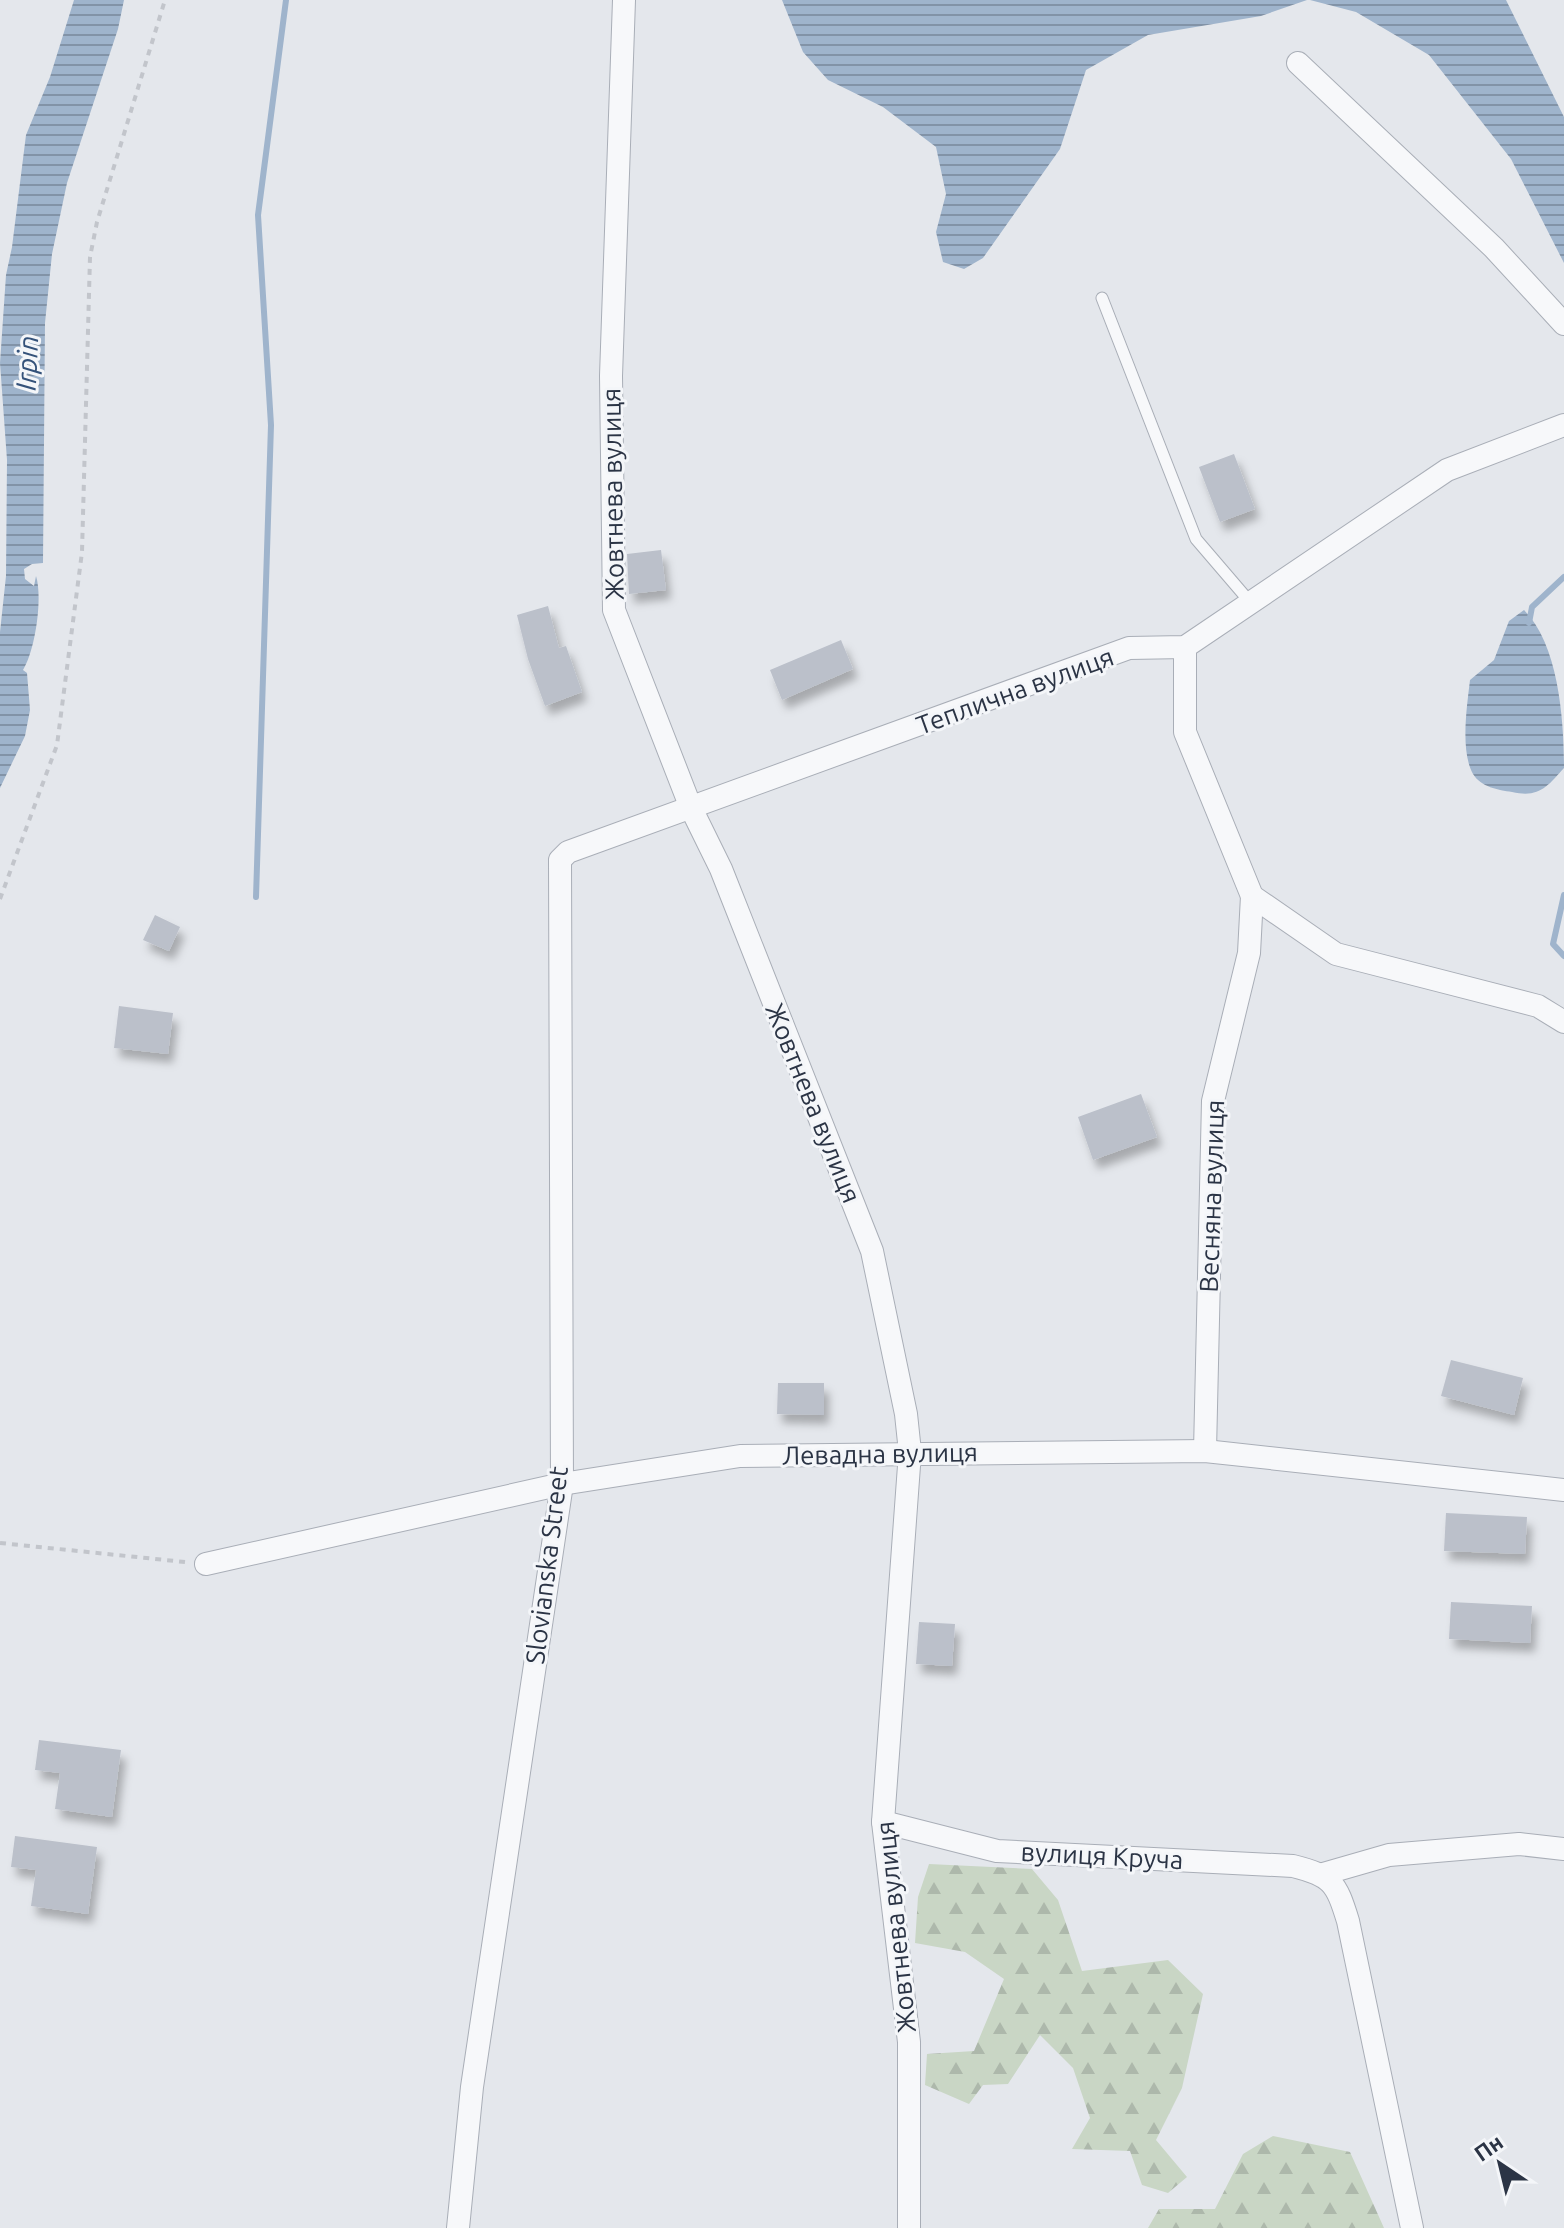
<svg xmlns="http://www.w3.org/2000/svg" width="1564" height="2228" viewBox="0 0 1564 2228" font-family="Ubuntu,sans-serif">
<defs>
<pattern id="forest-firs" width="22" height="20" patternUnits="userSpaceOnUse" patternTransform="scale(2)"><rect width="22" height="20" fill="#c9d6c5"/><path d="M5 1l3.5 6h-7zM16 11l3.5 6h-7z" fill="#adb8ab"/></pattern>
<pattern id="water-rules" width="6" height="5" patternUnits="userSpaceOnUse" patternTransform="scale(2)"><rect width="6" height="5" fill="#9fb4cc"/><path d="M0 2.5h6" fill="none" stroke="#8293a7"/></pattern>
<filter id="shadow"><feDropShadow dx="5" dy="9" stdDeviation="4" flood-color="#0004"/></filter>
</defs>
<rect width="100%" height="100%" fill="#e4e7ec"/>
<g fill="url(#forest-firs)">
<polygon points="929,1864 1032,1869 1058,1900 1082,1971 1168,1960 1203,1994 1182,2088 1156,2140 1187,2177 1168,2193 1142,2185 1130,2151 1072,2149 1090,2118 1073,2068 1040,2035 1008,2084 983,2085 969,2104 925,2085 927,2054 974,2051 1004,1979 965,1952 915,1943 918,1897"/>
<polygon points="1273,2136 1350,2152 1384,2228 1148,2228 1159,2209 1215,2209 1243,2154"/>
</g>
<g fill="url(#water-rules)">
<path d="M74,0H124L118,29L67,183L52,254L45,323L43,563L32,564L24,569L25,579L34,586L36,576C43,598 35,651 23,670L27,673L30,710L25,736L0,788V632L6,576L7,460L0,363L6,275L12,247L26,135L50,77Z"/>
<polygon points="782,0 1307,0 1261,16 1148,35 1086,70 1060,149 983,258 964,269 943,262 936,232 946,194 936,147 883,107 828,80 803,52"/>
<polygon points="1310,0 1506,0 1564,117 1564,263 1511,159 1429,55 1356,12"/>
<path d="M1524,610C1559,645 1564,721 1564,768C1547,787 1539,798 1512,792C1498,790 1481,787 1473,774C1460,751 1467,706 1470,680L1494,660L1509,621Z"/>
</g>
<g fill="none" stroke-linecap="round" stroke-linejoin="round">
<g stroke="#9fb4cc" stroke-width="6">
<polyline points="1529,623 1532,607 1564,577"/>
<polyline points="1564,895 1553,944 1564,956"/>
<polyline points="256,897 271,425 258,215 286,0"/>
</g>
</g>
<g fill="#bbc0ca" filter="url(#shadow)">
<polygon points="1234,454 1255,509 1220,522 1199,467"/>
<polygon points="661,550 666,590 629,594 627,554"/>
<polygon points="548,606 559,648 566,646 582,692 545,706 528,659 517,615"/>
<polygon points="841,640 853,669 782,700 770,670"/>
<polygon points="155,915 180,927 169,951 143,940"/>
<polygon points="119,1006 173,1013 168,1054 114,1048"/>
<polygon points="1141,1094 1157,1137 1093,1160 1078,1117"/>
<polygon points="1451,1360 1523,1378 1514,1415 1441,1396"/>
<polygon points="778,1383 824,1383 824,1415 777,1414"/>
<polygon points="1446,1513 1527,1517 1525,1554 1444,1551"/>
<polygon points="1451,1602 1532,1606 1530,1643 1449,1639"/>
<polygon points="919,1622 955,1624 952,1666 916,1664"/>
<polygon points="39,1740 121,1750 112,1817 55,1809 60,1773 35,1770"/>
<polygon points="15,1836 97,1847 88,1914 31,1906 36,1870 11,1867"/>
</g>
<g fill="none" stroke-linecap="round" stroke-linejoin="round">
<defs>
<polyline id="lane" points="1102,298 1196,539 1250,602"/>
<g id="street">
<polyline points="624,0 611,376 614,610 691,808 721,869 872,1251 906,1414 910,1452 883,1822 909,2042 909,2228"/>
<polyline points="1298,63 1494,248 1564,324"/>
<polyline points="1185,647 1185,732 1252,896 1336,954 1538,1006 1564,1022"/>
<polyline points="1205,1451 1213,1101 1249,953 1252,896"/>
<polyline points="206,1564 562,1484 740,1456 1205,1451 1564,1490"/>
<path d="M883,1822L997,1851L1293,1866C1332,1876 1336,1882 1348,1921L1412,2228"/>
<polyline points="1323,1874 1389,1855 1519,1844 1564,1849"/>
<polyline points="458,2228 472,2087 562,1484 560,860 568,852 1129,648 1185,647 1447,470 1564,425"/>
</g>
</defs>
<use href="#lane" stroke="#a9aeb7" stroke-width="13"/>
<use href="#street" stroke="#a9aeb7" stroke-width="24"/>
<g stroke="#c2c5cb" stroke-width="4" stroke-dasharray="6 6" stroke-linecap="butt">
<polyline points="0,899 57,745 82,552 90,257 97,222 165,0"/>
<polyline points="0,1543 185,1562"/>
</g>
<use href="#lane" stroke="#f7f8fa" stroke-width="11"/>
<use href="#street" stroke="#f7f8fa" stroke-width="22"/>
</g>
<g text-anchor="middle" stroke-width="6" stroke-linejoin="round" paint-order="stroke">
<g font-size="26" fill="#2b3445" stroke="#f4f6f9">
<text transform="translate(613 494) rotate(-91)" y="9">Жовтнева вулиця</text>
<text transform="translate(1015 691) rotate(-20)" y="9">Теплична вулиця</text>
<text transform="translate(813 1103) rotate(68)" y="9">Жовтнева вулиця</text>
<text transform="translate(1212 1196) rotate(-88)" y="9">Весняна вулиця</text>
<text transform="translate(880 1454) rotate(-1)" y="9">Левадна вулиця</text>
<text transform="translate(547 1565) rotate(-83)" y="9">Slovianska Street</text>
<text transform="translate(1102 1856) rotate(3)" y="9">вулиця Круча</text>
<text transform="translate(896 1927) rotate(-96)" y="9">Жовтнева вулиця</text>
</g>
<g font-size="28" font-style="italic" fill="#34527a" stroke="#f4f6f9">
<text transform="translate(27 363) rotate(-87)" y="10">Irpin</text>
</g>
</g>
<g transform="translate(1500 2164) rotate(325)" stroke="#f4f6f9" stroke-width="6" paint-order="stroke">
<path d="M0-6L14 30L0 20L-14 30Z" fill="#2b3445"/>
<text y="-12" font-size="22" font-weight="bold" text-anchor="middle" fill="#2b3445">Пн</text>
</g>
</svg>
